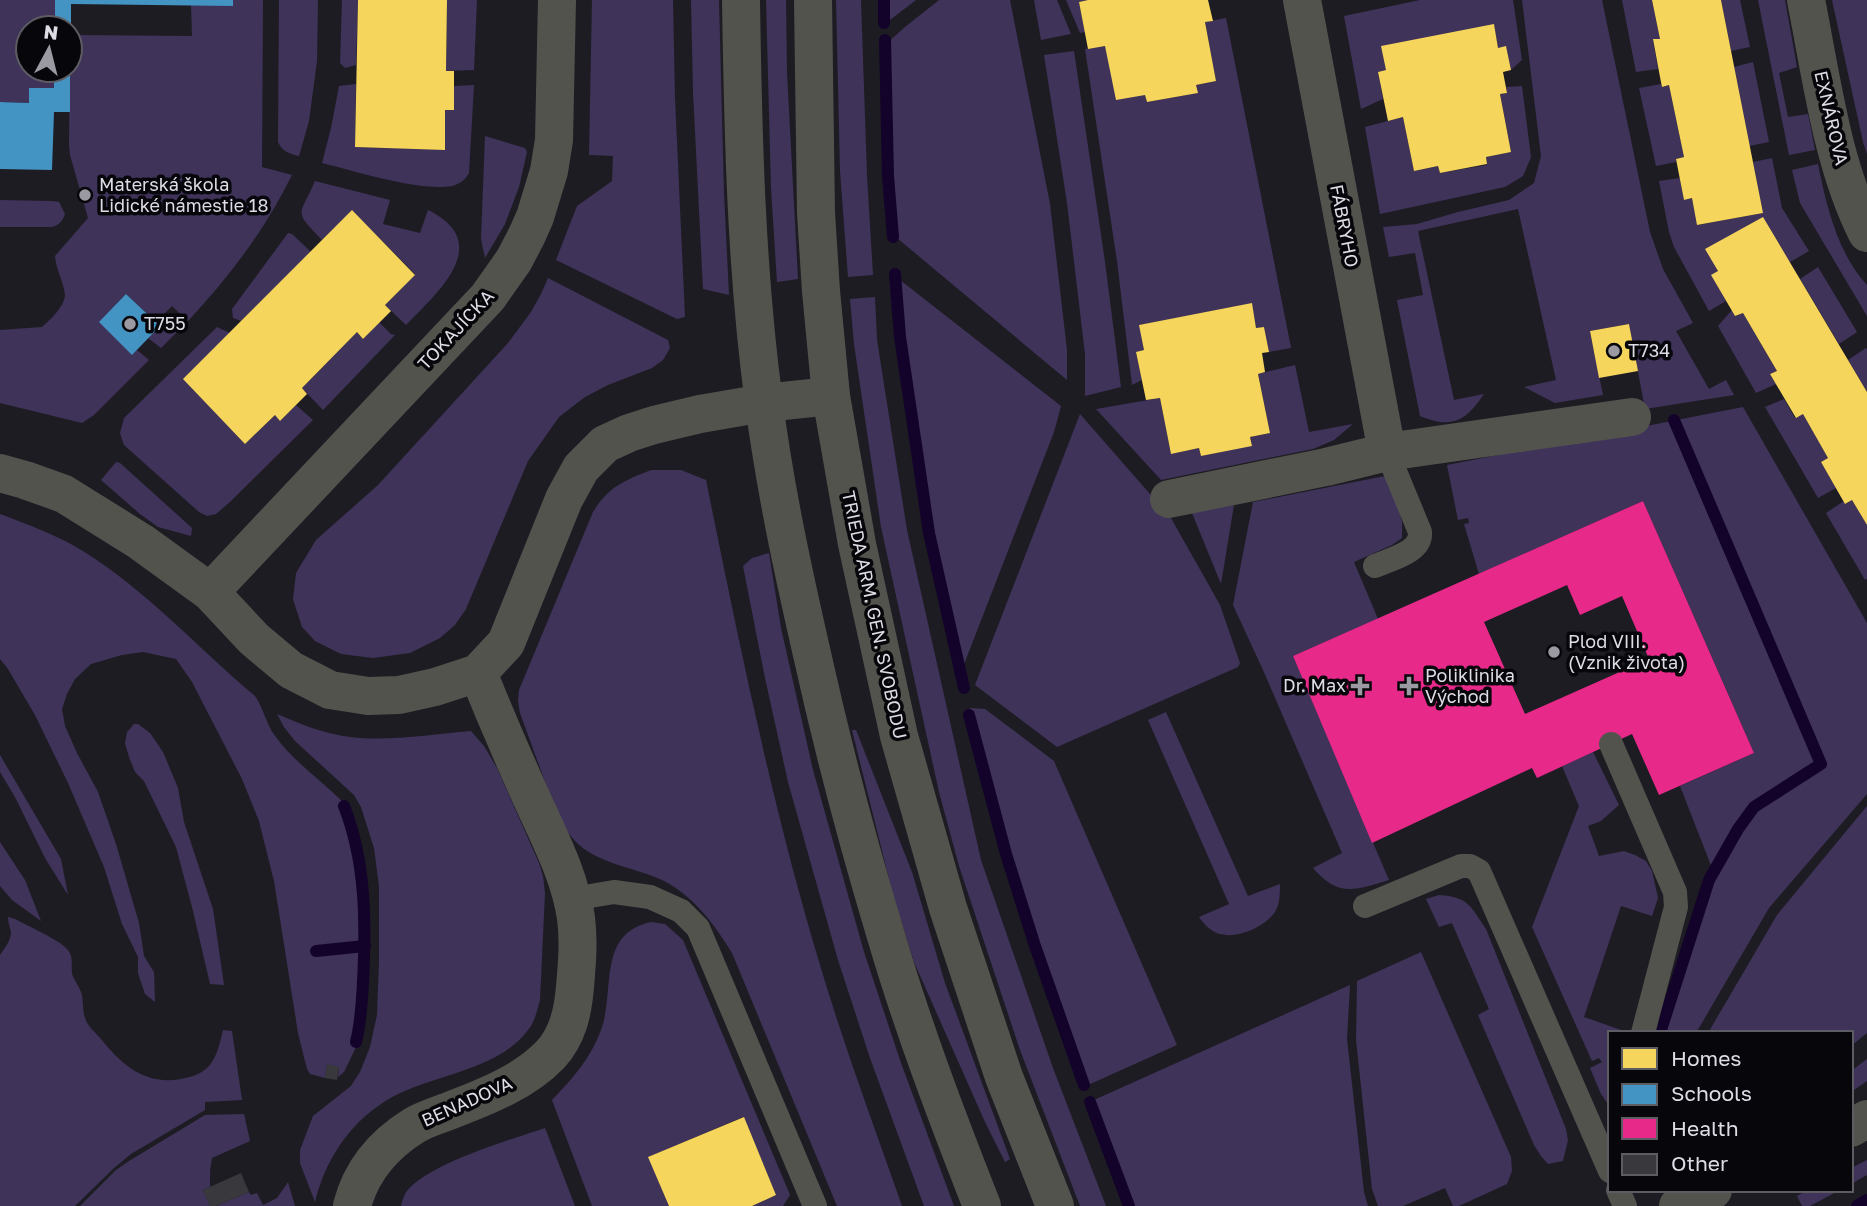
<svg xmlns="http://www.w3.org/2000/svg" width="1867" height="1206" viewBox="0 0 1867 1206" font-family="'Golos Text',sans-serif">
<rect width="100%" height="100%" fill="#1e1c23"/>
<g fill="#3f335a">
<polygon points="0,0 55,0 55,28 28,28 28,70 54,70 54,88 29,88 29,103 0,102"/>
<path d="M233,0H263L262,167L292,175C265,230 229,277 188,321L172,306L163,315L178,331L161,348L148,338L160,326L126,294L100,322L133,354L137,350L149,360L94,415L82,423L0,403V330L42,327C49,321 65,306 65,295C64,282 56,270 55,256L88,218L70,155L69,145L70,35L192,36L191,5Z"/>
<path d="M279,0H318L317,61L309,121L299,156C289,154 282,151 278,142Z"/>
<polygon points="342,0 358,0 356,65 345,68 340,63"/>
<polygon points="447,0 477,0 474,70 446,71"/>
<polygon points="592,0 673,0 675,98 685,317 677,319 556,260 577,206 612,181 613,156 589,155"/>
<polygon points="691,0 719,0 724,193 729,295 703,289 693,92"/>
<polygon points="766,0 786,0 787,73 798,279 777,282 771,188"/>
<polygon points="836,0 861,0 867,176 873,275 848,277 840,171"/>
<polygon points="886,0 916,0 886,23"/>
<polygon points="939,0 1010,0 1050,204 1067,350 1067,380 897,238 892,173 887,43 905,27"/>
<polygon points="1034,0 1057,0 1071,34 1041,40"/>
<polygon points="1066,0 1088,0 1079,2 1085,32 1080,33"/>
<polygon points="1420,0 1513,0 1522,60 1511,70 1506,47 1498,48 1494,25 1386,70 1378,72 1383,99 1361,109 1344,16"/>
<path d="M1522,0H1602L1650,232L1663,269L1693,323L1676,331L1709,389L1726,380L1734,395L1645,409L1629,324L1590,331L1603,395L1555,403L1524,387L1556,380L1518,209L1418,231L1454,400L1484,394C1465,422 1452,429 1420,416L1397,300L1423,295L1415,253L1389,257L1383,227L1417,224L1458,212L1509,200L1534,183L1541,156Z"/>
<polygon points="1622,0 1652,0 1660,39 1653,40 1658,69 1636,72"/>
<polygon points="1721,0 1740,0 1750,47 1731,51"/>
<polygon points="1758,0 1785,0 1797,67 1779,73 1788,117 1808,114 1815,150 1789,155"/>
<polygon points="1832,0 1867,0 1867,154 1863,142"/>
<polygon points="1226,18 1291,348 1269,352 1264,327 1256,328 1252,304 1140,325 1144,350 1136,353 1142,380 1132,385 1117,261 1085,49 1105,46 1145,95 1147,102 1197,93 1196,85 1216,81 1205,22"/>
<polygon points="1074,51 1105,262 1121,387 1085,396 1085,354 1067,203 1044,55"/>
<polygon points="1753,62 1769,142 1749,146 1734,67"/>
<path d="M356,84L355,147L445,149V110L454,109V86L474,85L469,173C465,180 460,184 452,186C421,192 355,171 322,163L331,128L339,86Z"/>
<polygon points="1661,84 1662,87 1669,85 1684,157 1676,159 1676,162 1656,166 1639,88"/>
<polygon points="1522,86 1531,157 1523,176 1505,187 1380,214 1365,127 1403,117 1414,171 1438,166 1440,173 1487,165 1486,157 1511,152 1500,94 1507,93 1506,87"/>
<polygon points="485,136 525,148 527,152 519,187 505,224 485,258 481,239"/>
<polygon points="1772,158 1782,208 1809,251 1790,262 1706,249 1718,271 1712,275 1726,301 1709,311 1674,247 1669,232 1659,181 1680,178 1684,200 1692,198 1698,225 1762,213 1753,162"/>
<path d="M1818,164C1826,205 1838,254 1867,285V316L1800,203L1792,170Z"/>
<path d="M315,181L390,200L383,224L420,233L428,210C495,243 438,292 406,325L385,305L415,274L352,211L322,240C292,209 300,217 315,181Z"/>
<path d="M0,200L52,201L59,202L65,214C62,222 59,225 52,227H0Z"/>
<polygon points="288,233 292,234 311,252 241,321 233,318 232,309"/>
<polygon points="1818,267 1857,332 1839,344 1800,279"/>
<polygon points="548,278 668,340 670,348 663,360 652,368 608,385 585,397 559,417 528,461 466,609 455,625 440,638 410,653 373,658 341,654 315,641 302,627 293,599 296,573 316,540 378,485 508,343 531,312 541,294"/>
<path d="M900,280L1061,406L1054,432L961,672C936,542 910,412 900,280Z"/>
<polygon points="875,297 877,340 907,530 981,860 1053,1068 1106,1206 1080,1206 1020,1050 959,866 939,792 881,527 854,344 850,299"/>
<polygon points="1732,310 1735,316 1743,313 1777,371 1770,374 1776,384 1756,393 1718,326"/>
<polygon points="379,322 391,334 395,335 323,410 302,388 357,332 363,339"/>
<polygon points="217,327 230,333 245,444 275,415 281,420 296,405 313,420 231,501 216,514 207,516 199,512 124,445 120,433 124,418"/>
<polygon points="1866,348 1867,349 1867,392 1848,360"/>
<polygon points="1295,365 1309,432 1353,424 1334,440 1313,449 1161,480 1096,409 1160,398 1171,454 1199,448 1201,456 1252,445 1250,437 1270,433 1258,374"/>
<polygon points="1784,399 1795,418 1803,414 1828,458 1821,462 1836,488 1818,498 1765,407"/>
<polygon points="1743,407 1867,623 1867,794 1769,908 1696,1033 1663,1033 1712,881 1712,868 1680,786 1754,753 1643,501 1479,574 1464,524 1469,523 1468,518 1458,520 1447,465"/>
<polygon points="1080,414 1171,518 1220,605 1240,663 1238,667 1057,747 975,685"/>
<polygon points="116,462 120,463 192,528 191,536 158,527 140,514 101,480"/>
<path d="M651,470H681L706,480C739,643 772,806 820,965C844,1046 874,1126 902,1206H837L732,953C715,925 693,895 662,880C634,867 597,864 575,841C559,824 552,800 544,779C536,757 528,735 520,713L518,701L519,690L593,512C609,486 624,481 651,470Z"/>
<path d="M1390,475L1402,522V538L1392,545L1354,562L1378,619L1293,656L1389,880C1355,890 1339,898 1313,868L1342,853L1263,670L1233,605L1253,502Z"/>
<polygon points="1852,500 1867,525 1867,579 1865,580 1826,513 1844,501 1846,504"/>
<polygon points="1234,505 1221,584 1192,513"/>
<path d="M0,514C29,525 57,535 83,551C147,591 198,648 255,696C264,709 266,724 275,736C294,762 321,780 344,803L340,805C365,861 363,922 360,982C359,1002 360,1023 353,1042L357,1045L344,1072L338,1077L339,1067L327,1065L325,1078L310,1074L307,1069L298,1033L274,881L259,821L242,779L192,682L176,659L143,652L122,655L91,664L75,679L67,694L62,709L65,726L77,753L98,792L116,844L139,923L144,956L154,972L155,1002L145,994L138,973V957L122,924L104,867L68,783L35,715L8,669L0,659Z"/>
<polygon points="769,553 781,628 813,770 864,952 901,1063 954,1206 924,1206 870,1058 838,960 788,782 765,678 743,566 752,558"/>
<polygon points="970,708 985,709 1054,761 1177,1045 1088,1085 1039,946 990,785"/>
<path d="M1166,712L1248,896L1280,884C1280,892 1280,904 1275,912C1265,927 1238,939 1220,934C1211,932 1204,924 1199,917L1229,904L1148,720Z"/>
<path d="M277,714C301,724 324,734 350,737C387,742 433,734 471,731L484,746L497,768L539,863L543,876L545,893L540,1000C537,1010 535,1022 528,1030C496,1073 427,1074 384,1102C348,1125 325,1161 315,1202L300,1163V1150L313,1116L351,1086L360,1072L370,1047L377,1015L379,961V886L374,848L361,807L354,795L295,741L284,727Z"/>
<polygon points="134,724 138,724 150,733 163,752 178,788 184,822 213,909 224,985 210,984 193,911 176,847 144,781 135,772 129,757 125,743 127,732"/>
<polygon points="852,730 856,730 912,872 945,983 1010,1159 1005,1162 985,1122 914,962 893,895"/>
<polygon points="1593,752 1619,805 1601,821 1588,826 1599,856 1624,851 1635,855 1646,861 1652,871 1658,898 1652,916 1621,906 1584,1017 1624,1031 1624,1033 1610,1033 1610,1107 1601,1094 1590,1068 1602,1062 1599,1058 1592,1061 1532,927 1579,806 1562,766"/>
<polygon points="0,755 61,859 68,895 45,858 15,797 0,772"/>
<polygon points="1867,806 1867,1033 1851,1046 1851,1033 1708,1033 1777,915"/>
<polygon points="0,842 25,880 41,921 12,900 0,886"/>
<path d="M1439,895C1469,897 1470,906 1486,929L1566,1129L1568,1140L1563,1161L1548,1164L1541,1156L1534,1145L1478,1015L1489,1009L1452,923L1439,927L1426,899Z"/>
<path d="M8,917L15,919C26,925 59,940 66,948C74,956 71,963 72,973C73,979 79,986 81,992C84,1000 82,1010 85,1018C87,1026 96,1033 101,1039C126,1070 151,1089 193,1076C215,1069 218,1050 223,1030L232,1031L242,1100L205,1102V1110L131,1154L114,1168L75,1206H0V955C4,949 10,942 11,934C11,928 8,924 8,917Z"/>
<path d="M651,922L665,924L683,940L790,1195L783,1206H752L776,1195L743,1117L649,1157L669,1206H592L552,1100C572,1079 591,1058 601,1030C616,991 596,934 651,922Z"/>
<polygon points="1421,952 1511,1157 1512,1171 1507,1184 1459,1206 1453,1206 1445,1188 1403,1206 1378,1206 1372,1189 1356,1040 1357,981"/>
<polygon points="1350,985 1347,1039 1364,1192 1368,1206 1132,1206 1094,1100"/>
<polygon points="1867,1059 1867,1081 1851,1092 1851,1071"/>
<polygon points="244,1114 250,1141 212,1158 210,1171 210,1187 203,1190 210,1206 80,1206 116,1170 129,1161 205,1115"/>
<path d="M545,1128L575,1206H401C402,1201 404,1195 407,1191C430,1163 510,1140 545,1128Z"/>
<polygon points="1867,1160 1867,1175 1851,1184 1851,1168"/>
<polygon points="288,1182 295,1206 216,1206 249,1192 251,1195 257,1193 263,1205 277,1198"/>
<polygon points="1808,1190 1840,1190 1810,1206 1802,1206 1797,1196"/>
</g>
<g fill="#f6d55c">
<polygon points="358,0 447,0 446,71 454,71 454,110 445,110 445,150 355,147"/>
<polygon points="1088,0 1208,0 1213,21 1205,22 1216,81 1196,85 1198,93 1147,102 1145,95 1116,100 1105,46 1088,49 1079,2"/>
<polygon points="1652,0 1721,0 1763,213 1697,225 1692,198 1684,200 1676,159 1684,157 1669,85 1662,87 1660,77 1653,39 1660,39"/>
<polygon points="1494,24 1498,48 1506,46 1511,70 1503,72 1507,93 1500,94 1511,152 1486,157 1487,164 1440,173 1438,166 1414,171 1403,117 1388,121 1378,72 1386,70 1381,46"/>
<polygon points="352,210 415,275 385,305 391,311 363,339 357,332 302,388 307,394 280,421 275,415 245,444 183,379"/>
<polygon points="1763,217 1867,392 1867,525 1852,500 1845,504 1821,462 1828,458 1803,414 1796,418 1770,374 1777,371 1743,313 1735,316 1711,275 1718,271 1705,249"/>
<polygon points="1252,303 1256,328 1264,327 1269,352 1262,353 1265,372 1258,374 1270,433 1250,437 1252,446 1201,456 1199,448 1171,454 1160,398 1146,400 1136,352 1144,350 1139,325"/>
<polygon points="1629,324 1638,371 1599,378 1590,331"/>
<polygon points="744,1117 776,1195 752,1206 669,1206 648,1157"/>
</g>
<g fill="#4393c3">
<polygon points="55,0 233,0 233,6 71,4 71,28 55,28"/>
<polygon points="54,70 70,70 70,112 54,112 52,170 0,169 0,102 29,103 29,88 54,88"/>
<polygon points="126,294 160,326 132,355 99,322"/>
</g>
<path fill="#e7298a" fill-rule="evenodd" d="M1643,501L1754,753L1659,795L1632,734L1537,778L1532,768L1372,843L1293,656ZM1567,585L1580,615L1622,596L1649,659L1525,714L1484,622Z"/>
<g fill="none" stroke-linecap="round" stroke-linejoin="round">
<g stroke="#13032a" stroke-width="12">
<polyline points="884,0 884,23"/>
<polyline points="885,40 888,176 893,237"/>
<polyline points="895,274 900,337 929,533 964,688"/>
<polyline points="969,715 1006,854 1035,946 1084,1085"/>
<path d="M344,806C366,862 366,922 363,982C362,1002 361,1022 356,1042"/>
<polyline points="316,951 365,946"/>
<polyline points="1660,1033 1709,880 1738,829 1754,807 1821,764 1674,420"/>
<polyline points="1090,1102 1129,1206"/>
<polyline points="1857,1206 1867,1200"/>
</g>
</g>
<g fill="#39383d">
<polygon points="327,1064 339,1067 337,1080 325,1078"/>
<polygon points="241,1173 249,1192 216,1206 210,1206 203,1190"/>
</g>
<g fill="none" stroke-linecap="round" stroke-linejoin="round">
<g stroke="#53534e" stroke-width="24">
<path d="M1375,566C1391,559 1422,552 1420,532L1387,452"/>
<polyline points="1611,744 1675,892 1676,907 1643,1033"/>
<polyline points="573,899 614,892 650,897 681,911 698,928 815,1206"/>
<polyline points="1365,906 1461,866 1470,866 1479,871 1610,1171"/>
<polyline points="1618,1190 1625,1206"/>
</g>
<g stroke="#53534e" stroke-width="38">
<polyline points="1302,0 1387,452"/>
<path d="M1806,0C1821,75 1832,164 1867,233"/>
<polyline points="0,473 25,480 64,494 141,542 210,592 254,639 291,670 330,690 368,696 399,695 435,687 478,673 506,643 564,499 581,468 605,444 629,433 654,425 700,414 764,403 831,396"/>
<polyline points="1169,499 1326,467 1387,452 1632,417"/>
<polyline points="210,592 488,297 514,260 527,235 535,217 549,171 554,140 557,0"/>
<polyline points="1851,1128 1867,1119"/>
<path d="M352,1206C361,1171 384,1144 415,1125C427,1118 442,1114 454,1109C488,1096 525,1081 550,1055C568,1036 573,1011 575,987C577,964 579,941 576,918C570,876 549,837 532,799C513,757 495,715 478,673"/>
<polyline points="1678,1206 1713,1190"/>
</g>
<g stroke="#53534e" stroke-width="38">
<path d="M741,0C743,134 746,270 764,403C775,488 793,571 812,654C833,749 858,843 886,936C913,1028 947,1117 982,1206"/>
<polyline points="813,0 816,213 821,291 831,396 857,544 899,736 948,908 1004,1077 1055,1206"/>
</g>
</g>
<g fill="#9b99a1" stroke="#07060a" stroke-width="2.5">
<circle cx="85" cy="195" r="7"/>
<circle cx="130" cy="324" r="7"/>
<circle cx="1614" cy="351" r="7"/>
<circle cx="1554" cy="652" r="7"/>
<path d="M1356.5 675.5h7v7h7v7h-7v7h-7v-7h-7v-7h7z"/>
<path d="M1405.5 675.5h7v7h7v7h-7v7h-7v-7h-7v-7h7z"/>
</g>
<g text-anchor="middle" stroke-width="7" stroke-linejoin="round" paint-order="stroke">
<g font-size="18" fill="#dedce5" stroke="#07060a">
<text transform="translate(1831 118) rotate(77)" y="6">EXNÁROVA</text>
<text transform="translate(1344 226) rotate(79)" y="6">FÁBRYHO</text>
<text transform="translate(456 330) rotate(-47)" y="6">TOKAJÍCKA</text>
<text transform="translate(874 615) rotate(78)" y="6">TRIEDA ARM. GEN. SVOBODU</text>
<text transform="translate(467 1102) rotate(-24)" y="6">BENADOVA</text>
</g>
<g font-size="18" fill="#dedce5" stroke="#07060a" text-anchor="start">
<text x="99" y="191">Materská škola<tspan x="99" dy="21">Lidické námestie 18</tspan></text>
<text x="144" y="330">T755</text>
<text x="1628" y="357">T734</text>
<text x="1568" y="648">Plod VIII.<tspan x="1568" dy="21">(Vznik života)</tspan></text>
<text x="1425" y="682">Poliklinika<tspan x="1425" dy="21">Východ</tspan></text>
<text x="1346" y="692" text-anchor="end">Dr. Max</text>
</g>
</g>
<rect x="1608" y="1031" width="245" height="161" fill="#07060a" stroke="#5d5c62" stroke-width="2"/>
<rect x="1622" y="1048" width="35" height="21" fill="#f6d55c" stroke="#5d5c62" stroke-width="2"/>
<text x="1671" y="1066" font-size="21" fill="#dedce5">Homes</text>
<rect x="1622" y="1084" width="35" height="21" fill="#4393c3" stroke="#5d5c62" stroke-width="2"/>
<text x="1671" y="1101" font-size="21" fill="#dedce5">Schools</text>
<rect x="1622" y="1118" width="35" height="21" fill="#e7298a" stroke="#5d5c62" stroke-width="2"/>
<text x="1671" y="1136" font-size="21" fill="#dedce5">Health</text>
<rect x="1622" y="1154" width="35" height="21" fill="#39383d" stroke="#5d5c62" stroke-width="2"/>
<text x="1671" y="1171" font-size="21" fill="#dedce5">Other</text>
<g transform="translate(49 49) rotate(7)"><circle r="33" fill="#07060a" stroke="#5d5c62" stroke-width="2"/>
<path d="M0-5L12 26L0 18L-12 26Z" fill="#9b99a1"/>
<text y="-10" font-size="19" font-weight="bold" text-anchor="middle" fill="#dedce5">N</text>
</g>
</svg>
